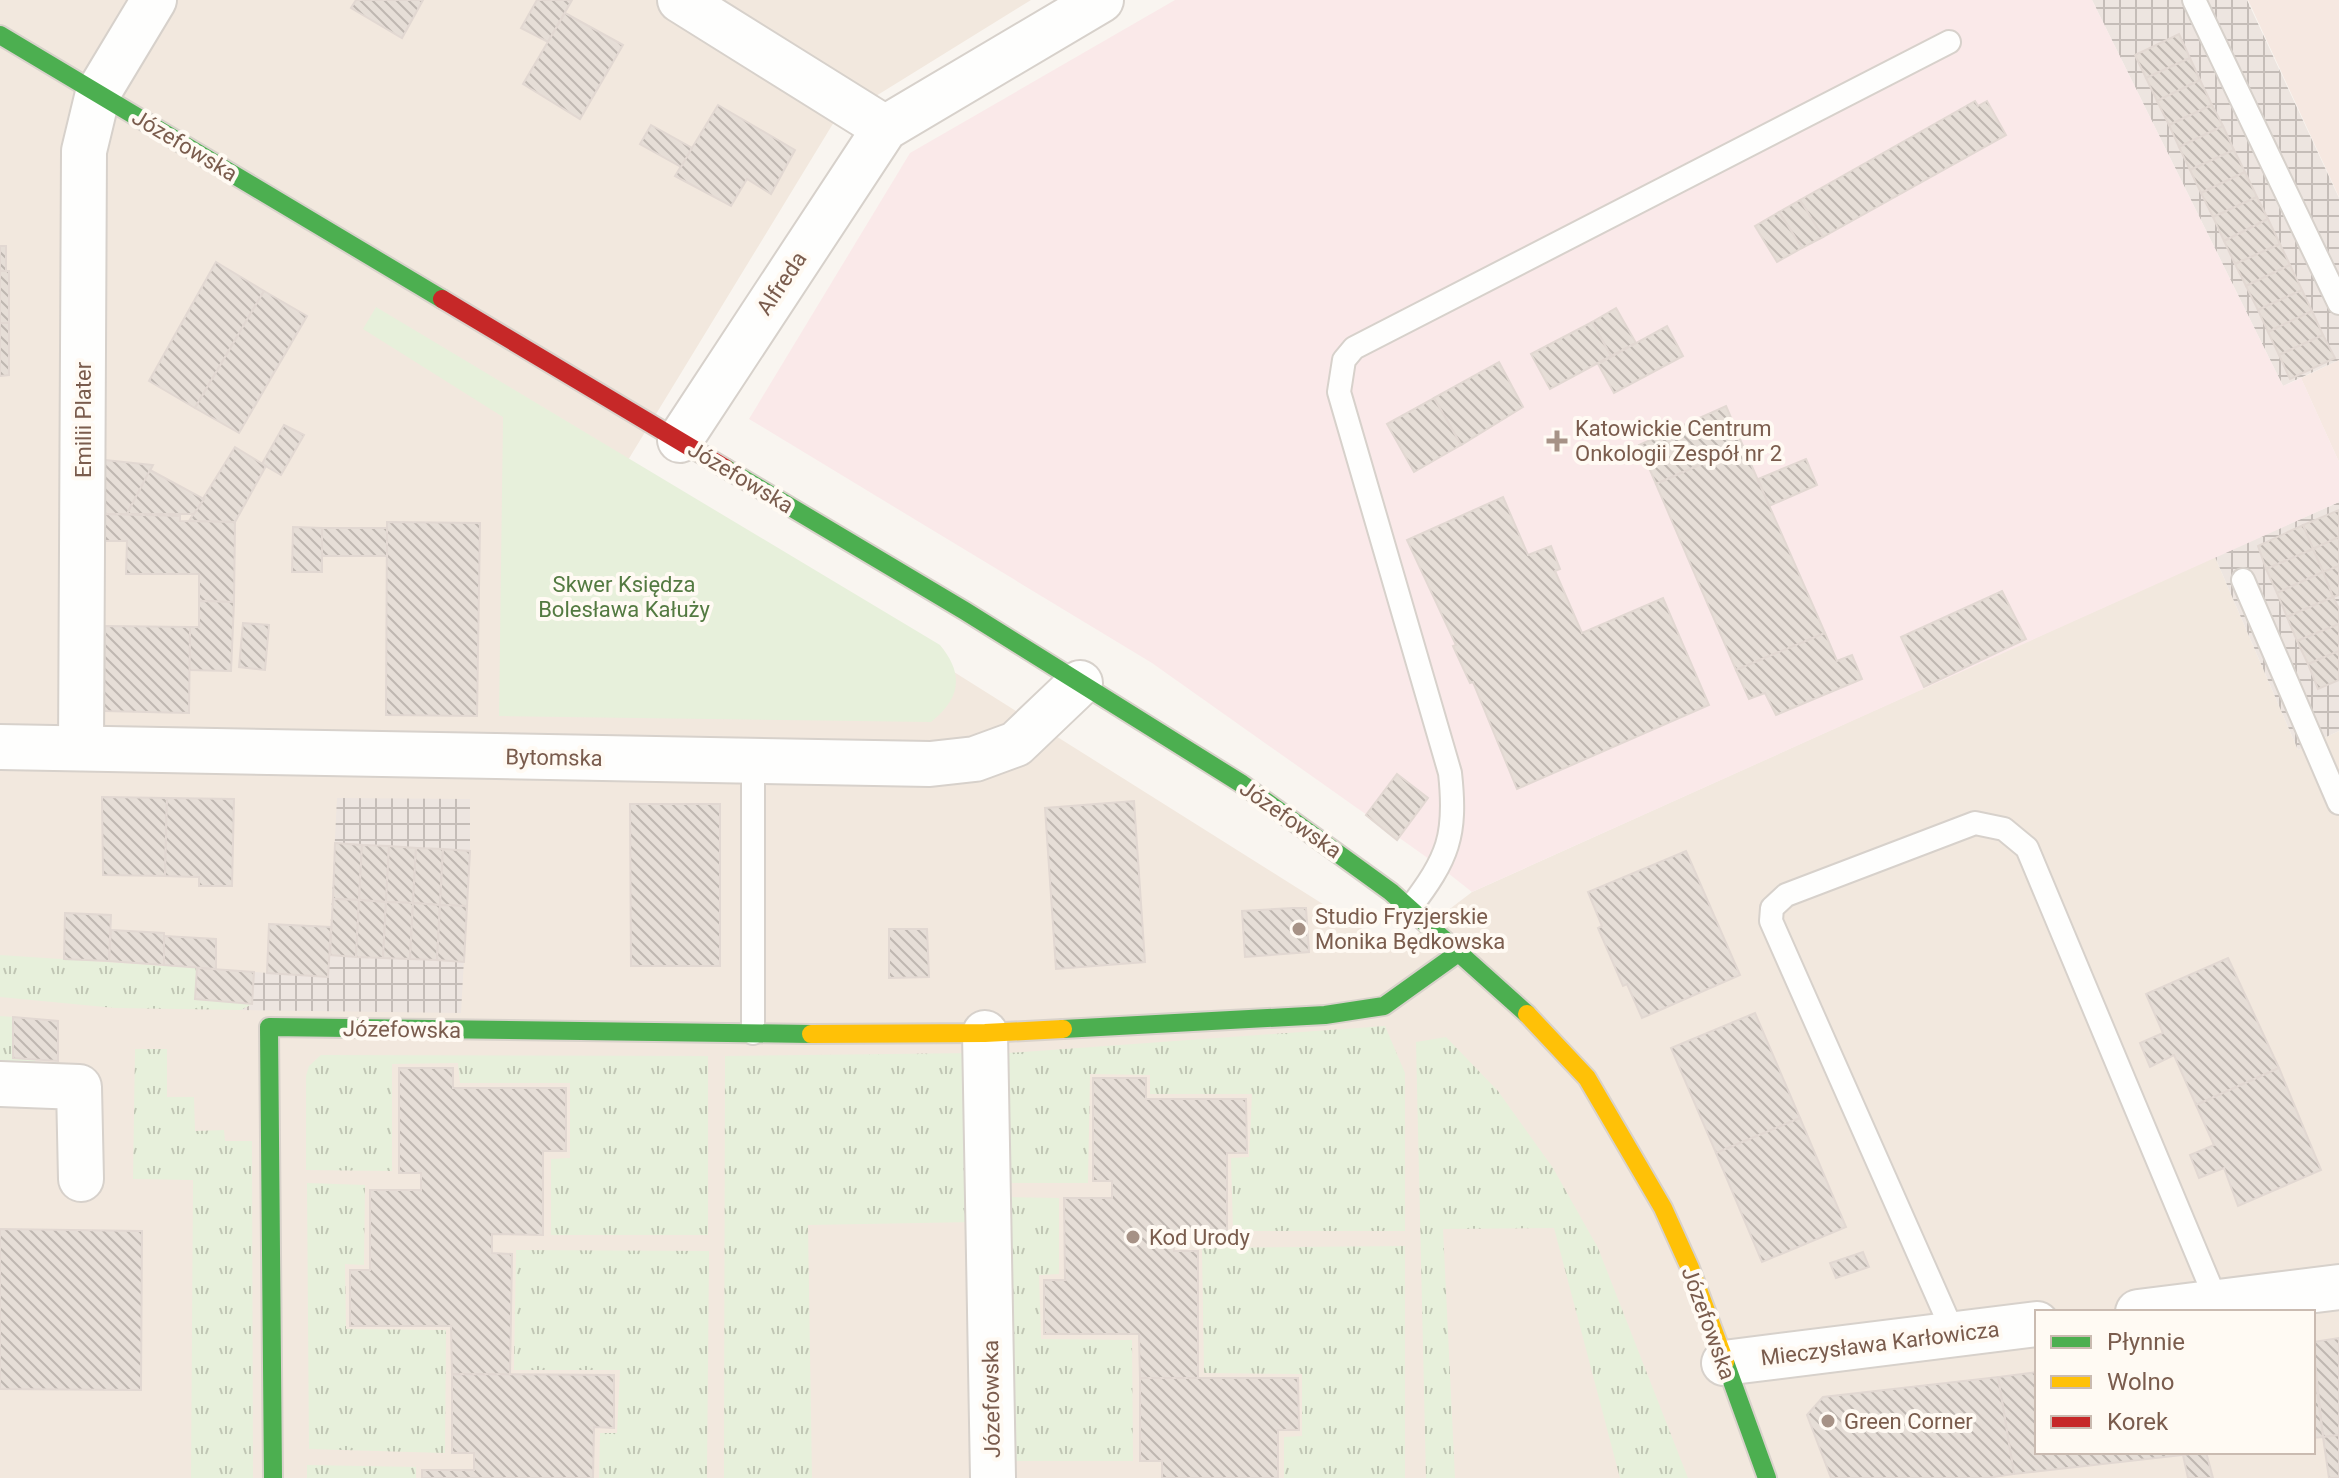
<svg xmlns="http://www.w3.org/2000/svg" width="2339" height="1478" viewBox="0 0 2339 1478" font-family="Roboto,sans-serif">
<defs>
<pattern id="industrial-grid" width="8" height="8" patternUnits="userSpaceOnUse" patternTransform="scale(2)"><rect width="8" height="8" fill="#ede5e0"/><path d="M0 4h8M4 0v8" fill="none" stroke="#c5bdb8"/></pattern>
<pattern id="grass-tufts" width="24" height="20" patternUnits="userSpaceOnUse" patternTransform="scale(2)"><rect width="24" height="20" fill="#e7f0db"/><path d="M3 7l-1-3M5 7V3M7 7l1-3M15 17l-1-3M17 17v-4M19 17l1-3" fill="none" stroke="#c0c6b4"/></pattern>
<pattern id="building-back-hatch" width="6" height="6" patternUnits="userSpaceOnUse" patternTransform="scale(2)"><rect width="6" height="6" fill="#e6ded7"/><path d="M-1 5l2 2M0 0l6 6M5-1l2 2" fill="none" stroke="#bfb7b1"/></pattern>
</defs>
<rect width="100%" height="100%" fill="#f9f5f0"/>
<path fill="#f2e8de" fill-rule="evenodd" d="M0,0H1031L834,122L625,465L1396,950L1472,892L2215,557L2298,750L2339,731V1478H0ZM2037,1312H2313V1452H2037Z"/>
<g fill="#f6e8e1">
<polygon points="2248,0 2339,0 2339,197"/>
<polygon points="2339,360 2339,462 2301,378"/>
</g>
<g fill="url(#industrial-grid)">
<polygon points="2092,0 2247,0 2339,198 2339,360 2283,386"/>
<polygon points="2339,502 2339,731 2298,750 2215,557"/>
<polygon points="337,798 470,799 470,851 461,1013 241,1010 250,1005 195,999 197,968 328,977"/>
</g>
<polygon fill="#fae9e9" points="1175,0 2092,0 2283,386 2301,378 2339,462 2339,502 1472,892 1439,866 1152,663 749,419 910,153"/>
<g fill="url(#grass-tufts)">
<polygon points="0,955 197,968 195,999 252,1004 241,1010 115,1008 0,997"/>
<polygon points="0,1016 13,1017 13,1058 35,1060 35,1068 0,1067"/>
<polygon points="1385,1026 1405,1073 1405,1231 1233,1231 1231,1158 1249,1157 1252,1094 1150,1094 1150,1075 1090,1074 1088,1183 997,1183 994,1054"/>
<polygon points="1446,1037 1498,1091 1553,1168 1598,1248 1688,1478 1620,1478 1554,1228 1443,1229 1455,1478 1426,1478 1416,1042"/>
<polygon points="135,1049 167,1049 167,1097 194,1097 195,1131 224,1130 225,1141 252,1141 253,1478 191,1478 193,1180 133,1179"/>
<polygon points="976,1053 976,1222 808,1225 812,1478 724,1478 725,1056"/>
<polygon points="321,1055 708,1056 708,1235 551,1235 551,1159 570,1158 570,1083 460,1083 458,1063 392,1064 392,1171 306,1170 306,1076 309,1066"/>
<polygon points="307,1183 365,1185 364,1265 345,1264 346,1329 446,1330 445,1453 309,1449"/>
<polygon points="997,1197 1059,1198 1059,1274 1039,1275 1041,1339 1132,1340 1133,1461 1003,1461"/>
<polygon points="1405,1246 1405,1478 1284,1478 1284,1437 1302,1436 1302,1374 1204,1373 1202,1248"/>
<polygon points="516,1250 709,1251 707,1478 599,1478 600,1433 617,1433 620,1370 514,1370"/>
<polygon points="307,1465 416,1467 416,1478 307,1478"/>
</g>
<path fill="#e7f0db" d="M376,307L940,645C964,674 961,698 931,722L499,716L503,417L363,329Z"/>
<g fill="url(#building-back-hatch)" stroke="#e2d8d2" stroke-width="2">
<polygon points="356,0 423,0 402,38 351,8"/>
<polygon points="537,0 572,0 548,42 521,28"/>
<polygon points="565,13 623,45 580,119 523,84"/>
<polygon points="2179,34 2190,58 2146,78 2135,55"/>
<polygon points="2190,58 2200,80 2157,101 2146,78"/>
<polygon points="2200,80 2212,105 2169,125 2157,101"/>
<polygon points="1975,101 1978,106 1987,101 2006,135 1823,237 1800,200"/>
<polygon points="718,105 795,150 771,194 747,179 731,206 675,176"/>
<polygon points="2212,105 2223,126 2179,147 2169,125"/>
<polygon points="651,125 692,148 681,167 640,144"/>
<polygon points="2223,126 2234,150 2190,170 2179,147"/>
<polygon points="2234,150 2245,172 2201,193 2190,170"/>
<polygon points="2245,172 2257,197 2213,217 2201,193"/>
<polygon points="2257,197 2268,219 2224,241 2213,217"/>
<polygon points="1800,200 1823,237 1802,248 1779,212"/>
<polygon points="1779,212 1802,248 1777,262 1755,226"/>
<polygon points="2268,219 2280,244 2235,264 2224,241"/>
<polygon points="2280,244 2290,265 2246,286 2235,264"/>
<rect x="0" y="246" width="6" height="25"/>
<polygon points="216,262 264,291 195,408 149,381"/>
<polygon points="2290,265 2302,290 2258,310 2246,286"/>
<rect x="0" y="271" width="9" height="52"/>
<polygon points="2302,290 2312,311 2268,332 2258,310"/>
<polygon points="264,291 307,316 239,433 195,408"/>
<polygon points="1616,308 1636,343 1611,356 1592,322"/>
<polygon points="2312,311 2323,335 2279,355 2268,332"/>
<polygon points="1592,322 1611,356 1550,389 1531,354"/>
<polygon points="0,323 9,323 9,375 0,376"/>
<polygon points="1667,326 1683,356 1614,393 1598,364"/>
<polygon points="2323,335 2335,358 2290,379 2279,355"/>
<polygon points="1499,362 1523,407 1461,445 1434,398"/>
<polygon points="1434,398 1461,445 1414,472 1387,424"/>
<polygon points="1726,406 1743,446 1656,484 1639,445"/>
<polygon points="284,425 304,435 281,475 262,464"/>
<polygon points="1743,446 1825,633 1736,670 1656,484"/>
<polygon points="235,447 266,466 235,522 189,521"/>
<polygon points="1806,459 1817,485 1769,506 1758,479"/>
<polygon points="105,460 153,465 127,514 105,514"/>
<polygon points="150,470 204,499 194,514 127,514"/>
<polygon points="1503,497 1528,555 1551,546 1560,569 1555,571 1582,633 1663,598 1709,705 1517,789 1473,682 1470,683 1453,646 1456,645 1407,540"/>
<polygon points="2339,510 2339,537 2313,549 2303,525"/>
<polygon points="105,514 180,516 180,521 235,522 234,602 199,601 199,574 126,574 127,541 104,541"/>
<polygon points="387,522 480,523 477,716 386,715"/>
<polygon points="2303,525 2313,549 2266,569 2258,546"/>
<polygon points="293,527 322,528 322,572 292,572"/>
<rect x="322" y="528" width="65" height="28"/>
<polygon points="2339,537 2339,566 2323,572 2313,549"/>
<polygon points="2313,549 2323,572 2277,593 2266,569"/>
<polygon points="2339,566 2339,595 2333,597 2323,572"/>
<polygon points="2323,572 2333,597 2287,617 2277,593"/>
<polygon points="2002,591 2026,639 1924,687 1901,637"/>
<polygon points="2333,597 2339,609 2339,624 2297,641 2287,617"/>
<polygon points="199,601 234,602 231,671 189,670 190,627 199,627"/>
<polygon points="243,623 269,625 265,670 239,667"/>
<polygon points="2339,624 2339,651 2308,664 2297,641"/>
<polygon points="105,626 190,627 189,713 104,711"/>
<polygon points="1825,633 1837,661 1852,655 1862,679 1776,715 1765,693 1749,699 1736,670"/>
<polygon points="2339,651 2339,680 2318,689 2308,664"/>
<polygon points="1397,774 1428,798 1397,840 1366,815"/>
<polygon points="102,797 167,798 165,876 103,875"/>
<polygon points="167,798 234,799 232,886 199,886 199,877 165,876"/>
<polygon points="1134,801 1145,962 1056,969 1045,808"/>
<polygon points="630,804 720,804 720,966 631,966"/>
<polygon points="335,843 362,845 359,900 333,899"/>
<polygon points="362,845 389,846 386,902 359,900"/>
<polygon points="389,846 416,848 413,903 386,902"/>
<polygon points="416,848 443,849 440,905 413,903"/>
<polygon points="443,849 470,851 467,906 440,905"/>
<polygon points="1686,851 1740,975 1642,1018 1627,984 1623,986 1598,928 1602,926 1588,892"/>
<polygon points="333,899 359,900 356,957 330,955"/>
<polygon points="359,900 386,902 383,958 356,957"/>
<polygon points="386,902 413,903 410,959 383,958"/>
<polygon points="413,903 440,905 437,960 410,959"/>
<polygon points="440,905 467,906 464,962 437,960"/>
<polygon points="1293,908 1306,908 1309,952 1245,957 1242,911"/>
<polygon points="65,913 111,915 109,961 64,959"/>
<polygon points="269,924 331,927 328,977 267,973"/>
<polygon points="889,929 927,929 929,977 889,978"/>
<polygon points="111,930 164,933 164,965 109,961"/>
<polygon points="164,936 216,939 216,969 164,965"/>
<polygon points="2228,958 2279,1068 2196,1105 2174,1055 2150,1067 2140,1043 2163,1033 2146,994"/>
<polygon points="197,968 254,972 252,1004 195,999"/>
<polygon points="1755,1013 1800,1118 1716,1153 1671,1048"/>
<polygon points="13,1017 58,1021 58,1061 13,1058"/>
<polygon points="399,1068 453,1068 453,1088 566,1088 566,1151 543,1151 543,1235 492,1234 492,1253 512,1254 510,1375 452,1374 451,1326 350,1326 350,1270 370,1270 370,1190 421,1190 421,1173 399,1173"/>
<polygon points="2279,1068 2321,1170 2238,1206 2224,1168 2199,1178 2190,1155 2214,1145 2196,1105"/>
<polygon points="1093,1078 1146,1078 1146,1099 1246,1099 1247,1153 1227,1153 1227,1233 1174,1234 1174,1251 1198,1251 1198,1378 1140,1378 1139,1334 1044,1334 1044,1280 1065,1280 1064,1198 1112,1198 1112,1181 1093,1181"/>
<polygon points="1800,1118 1846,1227 1762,1262 1716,1153"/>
<polygon points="0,1229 142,1231 141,1390 0,1389"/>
<polygon points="1863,1252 1869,1267 1836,1278 1830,1263"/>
<polygon points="2339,1338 2339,1435 2323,1437 2313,1342"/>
<polygon points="2313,1360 2323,1437 2313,1438"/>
<polygon points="2037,1372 2037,1452 2182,1452 2183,1455 2014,1474 1998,1377"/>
<polygon points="452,1374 614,1375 614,1428 594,1427 593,1478 422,1478 422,1470 474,1470 474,1453 452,1453"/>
<polygon points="1998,1377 2014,1474 1987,1478 1831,1478 1807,1415 1823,1397"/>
<polygon points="1140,1378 1298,1378 1299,1430 1278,1430 1278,1478 1162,1478 1162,1461 1140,1461"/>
<polygon points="2339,1435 2339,1478 2329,1478 2323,1437"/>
<polygon points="2206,1452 2213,1478 2188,1478 2183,1455"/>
</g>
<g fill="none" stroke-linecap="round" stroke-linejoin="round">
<defs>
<g id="lane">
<polyline points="2194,0 2339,303"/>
<polyline points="2243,580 2339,803"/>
<polyline points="753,761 753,1033"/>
<path d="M1410,908C1448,858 1457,836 1450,773L1339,392L1344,360L1354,348L1949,42"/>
<polyline points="1954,1334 1771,921 1772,908 1786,895 1975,823 2004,829 2027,848 2217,1302"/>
</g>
<g id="street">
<polyline points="680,0 885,128"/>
<polyline points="680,440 885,128 1101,0"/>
<polyline points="0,747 930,764 975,759 1016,744 1080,683"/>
<polyline points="81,748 84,151 98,93 154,0"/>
<polyline points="985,1033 993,1478"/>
<polyline points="0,1084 79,1087 81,1179"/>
<polyline points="2138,1312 2339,1287"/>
<polyline points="1724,1363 2037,1324"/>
</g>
<g id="fast">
<polyline points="0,35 442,299"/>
<polyline points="725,468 965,611 1242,784 1391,892 1527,1014"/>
<polyline points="1063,1029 1325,1015 1384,1006 1461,951"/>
<polyline points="1725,1362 1767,1478"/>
<polyline points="273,1478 269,1027 811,1034"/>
</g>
<g id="slow">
<polyline points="1527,1014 1587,1078 1663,1208 1690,1268 1725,1362"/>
<polyline points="811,1034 985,1033 1063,1029"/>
</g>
<polyline id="jam" points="442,299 725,468"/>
</defs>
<use href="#lane" stroke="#d7d1cb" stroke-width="26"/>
<use href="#street" stroke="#d7d1cb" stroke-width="48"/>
<use href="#fast" stroke="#d9d2cb" stroke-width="22"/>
<use href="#slow" stroke="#d9d2cb" stroke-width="22"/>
<use href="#jam" stroke="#d9d2cb" stroke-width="22"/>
<use href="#lane" stroke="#fefefd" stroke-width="22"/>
<use href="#street" stroke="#fefefd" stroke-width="44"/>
<use href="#fast" stroke="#4caf50" stroke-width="18"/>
<use href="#slow" stroke="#ffc107" stroke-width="18"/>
<use href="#jam" stroke="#c62828" stroke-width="18"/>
</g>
<g fill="#a69286" stroke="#fffaf3" stroke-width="3">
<path d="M1553 429h8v8h8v8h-8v8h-8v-8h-8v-8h8z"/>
<circle cx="1299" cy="929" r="8"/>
<circle cx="1133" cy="1237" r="8"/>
<circle cx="1828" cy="1421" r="8"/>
</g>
<g text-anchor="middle" stroke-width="8" stroke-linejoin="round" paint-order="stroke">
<g font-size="22" fill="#7a5c4d" stroke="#fffaf3">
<text transform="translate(185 145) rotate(31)" y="8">Józefowska</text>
<text transform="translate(781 283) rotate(-56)" y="8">Alfreda</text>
<text transform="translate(83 420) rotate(-90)" y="8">Emilii Plater</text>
<text transform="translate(741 477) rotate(31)" y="8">Józefowska</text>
<text transform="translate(554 757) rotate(1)" y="8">Bytomska</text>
<text transform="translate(1291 819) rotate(35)" y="8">Józefowska</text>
<text transform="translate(402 1029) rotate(1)" y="8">Józefowska</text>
<text transform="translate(1709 1323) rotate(70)" y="8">Józefowska</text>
<text transform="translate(1880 1343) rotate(-7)" y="8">Mieczysława Karłowicza</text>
<text transform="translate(991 1399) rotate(-91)" y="8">Józefowska</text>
</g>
<g font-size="22" fill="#7a5c4d" stroke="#fffaf3" text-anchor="start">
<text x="1575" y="436">Katowickie Centrum<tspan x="1575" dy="25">Onkologii Zespół nr 2</tspan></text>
<text x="1315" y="924">Studio Fryzjerskie<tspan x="1315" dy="25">Monika Będkowska</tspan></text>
<text x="1149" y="1245">Kod Urody</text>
<text x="1844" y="1429">Green Corner</text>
</g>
<g font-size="22" fill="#537a41" stroke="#fffaf3">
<text x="624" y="592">Skwer Księdza<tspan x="624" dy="25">Bolesława Kałuży</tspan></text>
</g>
</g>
<rect x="2035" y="1310" width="280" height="144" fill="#fffaf3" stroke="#cabbb1" stroke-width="2"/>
<rect x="2051" y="1336" width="40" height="12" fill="#4caf50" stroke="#cabbb1" stroke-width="2"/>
<text x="2107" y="1350" font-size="24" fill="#7a5c4d">Płynnie</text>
<rect x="2051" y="1376" width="40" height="12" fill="#ffc107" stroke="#cabbb1" stroke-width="2"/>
<text x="2107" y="1390" font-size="24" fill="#7a5c4d">Wolno</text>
<rect x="2051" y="1416" width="40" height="12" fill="#c62828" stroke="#cabbb1" stroke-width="2"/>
<text x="2107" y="1430" font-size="24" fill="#7a5c4d">Korek</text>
</svg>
